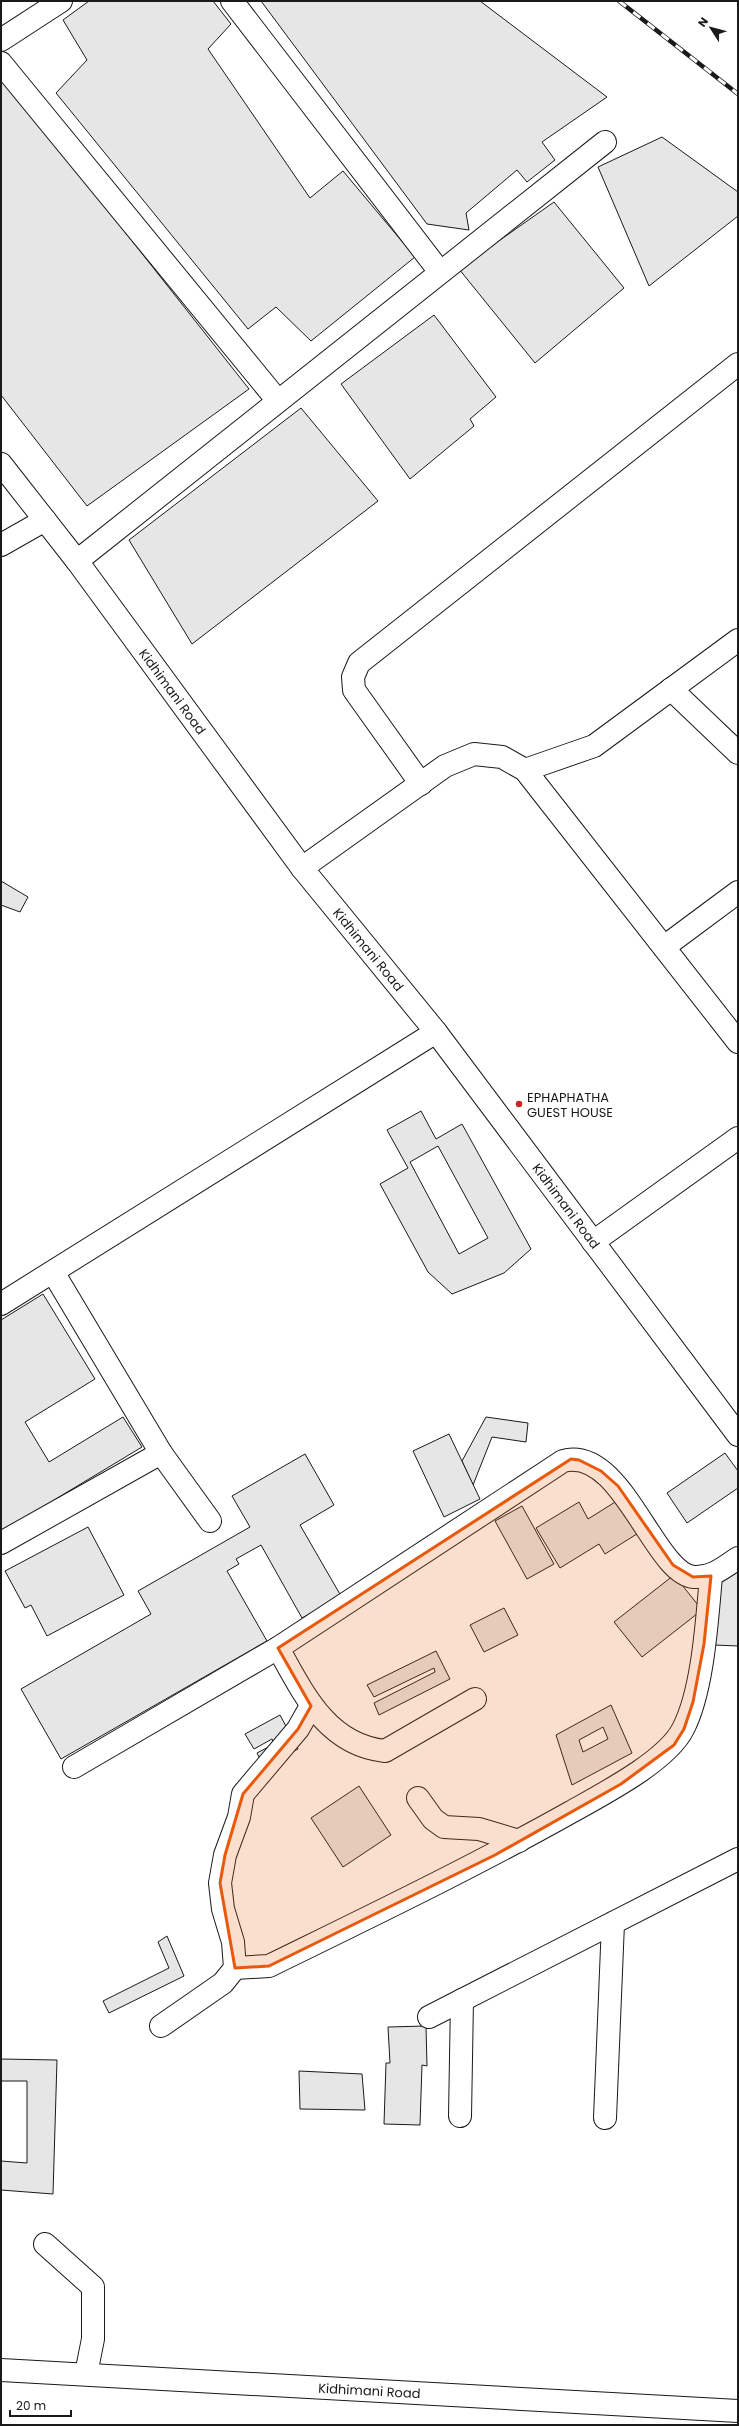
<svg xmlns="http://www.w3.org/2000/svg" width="739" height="2426" viewBox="0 0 739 2426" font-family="Poppins,sans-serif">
<rect width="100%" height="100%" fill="#fff"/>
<g fill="#e6e6e6" stroke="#1a1a1a" fill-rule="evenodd">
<polygon points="89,1 213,1 231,24 208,49 310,198 343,171 415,257 311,341 276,307 248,329 56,93 87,60 63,20"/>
<polygon points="261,1 480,1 607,97 542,142 555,160 527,182 517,170 466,213 469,230 427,224"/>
<polygon points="1,75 249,389 87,506 1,395"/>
<polygon points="662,137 738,192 738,216 649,286 598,167"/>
<polygon points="554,202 624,288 535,363 459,269"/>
<polygon points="434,315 496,397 470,419 474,426 410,479 341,384"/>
<polygon points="301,408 378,501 192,644 129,540"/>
<polygon points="1,881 28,897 20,912 1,905"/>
<path d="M421,1111L436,1139L462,1124L531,1249L504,1273L452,1294L428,1272L380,1184L408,1168L387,1130ZM438,1146L488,1238L459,1254L410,1162Z"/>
<polygon points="43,1294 95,1379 25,1422 49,1462 123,1417 142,1447 1,1532 1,1320"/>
<polygon points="486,1417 528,1423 526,1442 492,1437 473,1485 462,1461"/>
<polygon points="449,1434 480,1499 444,1517 413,1451"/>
<polygon points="725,1453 738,1471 738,1488 687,1523 667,1493"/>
<polygon points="305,1454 334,1505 300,1525 341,1596 302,1618 261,1545 236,1559 239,1564 227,1571 267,1641 61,1759 21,1689 151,1614 138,1591 250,1527 232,1496"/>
<polygon points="620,1499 640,1532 605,1554 599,1544 560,1568 536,1528 579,1502 588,1519"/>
<polygon points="522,1506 554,1564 527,1579 495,1521"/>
<polygon points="88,1527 124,1595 47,1636 31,1605 25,1608 5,1571"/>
<polygon points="738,1566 738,1646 714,1645 720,1579"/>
<polygon points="674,1575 702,1610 642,1657 614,1622"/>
<polygon points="504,1608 518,1635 484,1652 470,1625"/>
<polygon points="436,1651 450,1679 379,1715 374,1703 435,1672 434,1668 374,1697 367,1685"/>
<path d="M611,1705L632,1753L572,1785L556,1735ZM603,1727L608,1739L583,1752L579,1740Z"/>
<polygon points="280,1715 298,1749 264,1767 257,1753 274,1744 272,1739 254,1749 245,1734"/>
<polygon points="359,1786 391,1835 343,1867 311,1818"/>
<polygon points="167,1936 184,1976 109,2013 103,2001 169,1968 158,1942"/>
<polygon points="426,2026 427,2066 422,2065 420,2125 384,2124 386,2063 390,2063 388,2027"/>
<polygon points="1,2059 57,2060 53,2194 1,2190 1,2161 27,2163 27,2081 1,2081"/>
<polygon points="299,2071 362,2074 365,2110 300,2109"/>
</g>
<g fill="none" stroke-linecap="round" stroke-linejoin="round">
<defs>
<g id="minor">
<polyline points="232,1 440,272"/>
<polyline points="1,40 61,1"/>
<polyline points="1,63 278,401"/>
<path id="s1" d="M1,464L77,561L302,868L436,1032L738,1435"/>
<polyline points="1,545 45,520"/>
<polyline points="77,561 605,142"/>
<polyline points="671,689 738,753"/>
<polyline points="525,770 594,746 738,640"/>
<polyline points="421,784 354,690 353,677 359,663 738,364"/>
<polyline points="302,868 445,766 474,754 502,757 525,770 738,1042"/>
<polyline points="664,947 738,892"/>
<polyline points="593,1242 738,1138"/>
<polyline points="53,1272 161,1453 210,1521"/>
<polyline points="1,1304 436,1032"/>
<polyline points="1,1543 161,1453"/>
<path d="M278,1648C303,1693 327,1745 385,1751L475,1699"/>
<path d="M74,1767L278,1648L563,1461C622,1445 654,1574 694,1577C712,1578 724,1567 738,1558"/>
<polyline points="418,1798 433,1819 444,1827 479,1829 519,1841"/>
<path d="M235,1968L269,1966C371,1916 473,1867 571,1812C603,1794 667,1761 683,1729C703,1691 707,1620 711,1576"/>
<polyline points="429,2017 738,1859"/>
<polyline points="161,2026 223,1983 235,1968 233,1942 223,1909 220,1883 225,1855 239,1817 243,1794 298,1729 311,1706"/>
<polyline points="460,2116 462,2000"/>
<polyline points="605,2118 613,1923"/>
<polyline points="45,2244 93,2287 93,2339 86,2374"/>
<path id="s2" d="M1,2370L738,2411"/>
</g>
</defs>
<use href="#minor" stroke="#1a1a1a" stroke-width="24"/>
<use href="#minor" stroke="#fff" stroke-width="22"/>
<defs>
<polyline id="rail" points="619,1 738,94"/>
</defs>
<use href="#rail" stroke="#1a1a1a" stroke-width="4.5"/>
<use href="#rail" stroke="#fff" stroke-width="3" stroke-dasharray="9" stroke-linecap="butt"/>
</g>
<path fill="#e8590c" fill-opacity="0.2" stroke="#e8590c" stroke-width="3" stroke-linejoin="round" d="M571,1459L579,1460L601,1471L618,1486L673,1565L693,1577L711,1576L704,1644L693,1702L684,1729L674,1745L621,1784L495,1855L269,1966L235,1968L220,1883L225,1855L243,1794L298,1729L311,1706L278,1648Z"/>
<circle fill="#c62828" stroke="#fff" stroke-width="1.5" cx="519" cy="1104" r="4"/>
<g text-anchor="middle" stroke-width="3" stroke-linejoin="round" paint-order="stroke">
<g font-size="13" fill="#1a1a1a" stroke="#fff">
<text dy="5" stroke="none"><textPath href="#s1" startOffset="285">Kidhimani Road</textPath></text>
<text dy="5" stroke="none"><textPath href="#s1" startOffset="609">Kidhimani Road</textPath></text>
<text dy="5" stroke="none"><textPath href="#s1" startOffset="933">Kidhimani Road</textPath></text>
<text dy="5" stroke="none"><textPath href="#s2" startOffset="369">Kidhimani Road</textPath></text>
</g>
<g font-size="13" fill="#1a1a1a" stroke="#fff" text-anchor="start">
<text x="527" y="1102">EPHAPHATHA<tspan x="527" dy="15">GUEST HOUSE</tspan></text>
</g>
</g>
<rect width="739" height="2426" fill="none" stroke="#1a1a1a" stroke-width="4"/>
<g transform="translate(711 28) rotate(306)" stroke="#ffffff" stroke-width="3" paint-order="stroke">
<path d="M0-3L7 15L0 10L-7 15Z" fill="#1a1a1a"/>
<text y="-6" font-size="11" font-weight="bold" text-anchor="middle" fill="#1a1a1a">N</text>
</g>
<path d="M10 2410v6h61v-6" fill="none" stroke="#1a1a1a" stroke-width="2"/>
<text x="16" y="2410" font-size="12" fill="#1a1a1a" stroke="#ffffff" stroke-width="3" paint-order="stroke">20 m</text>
</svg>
